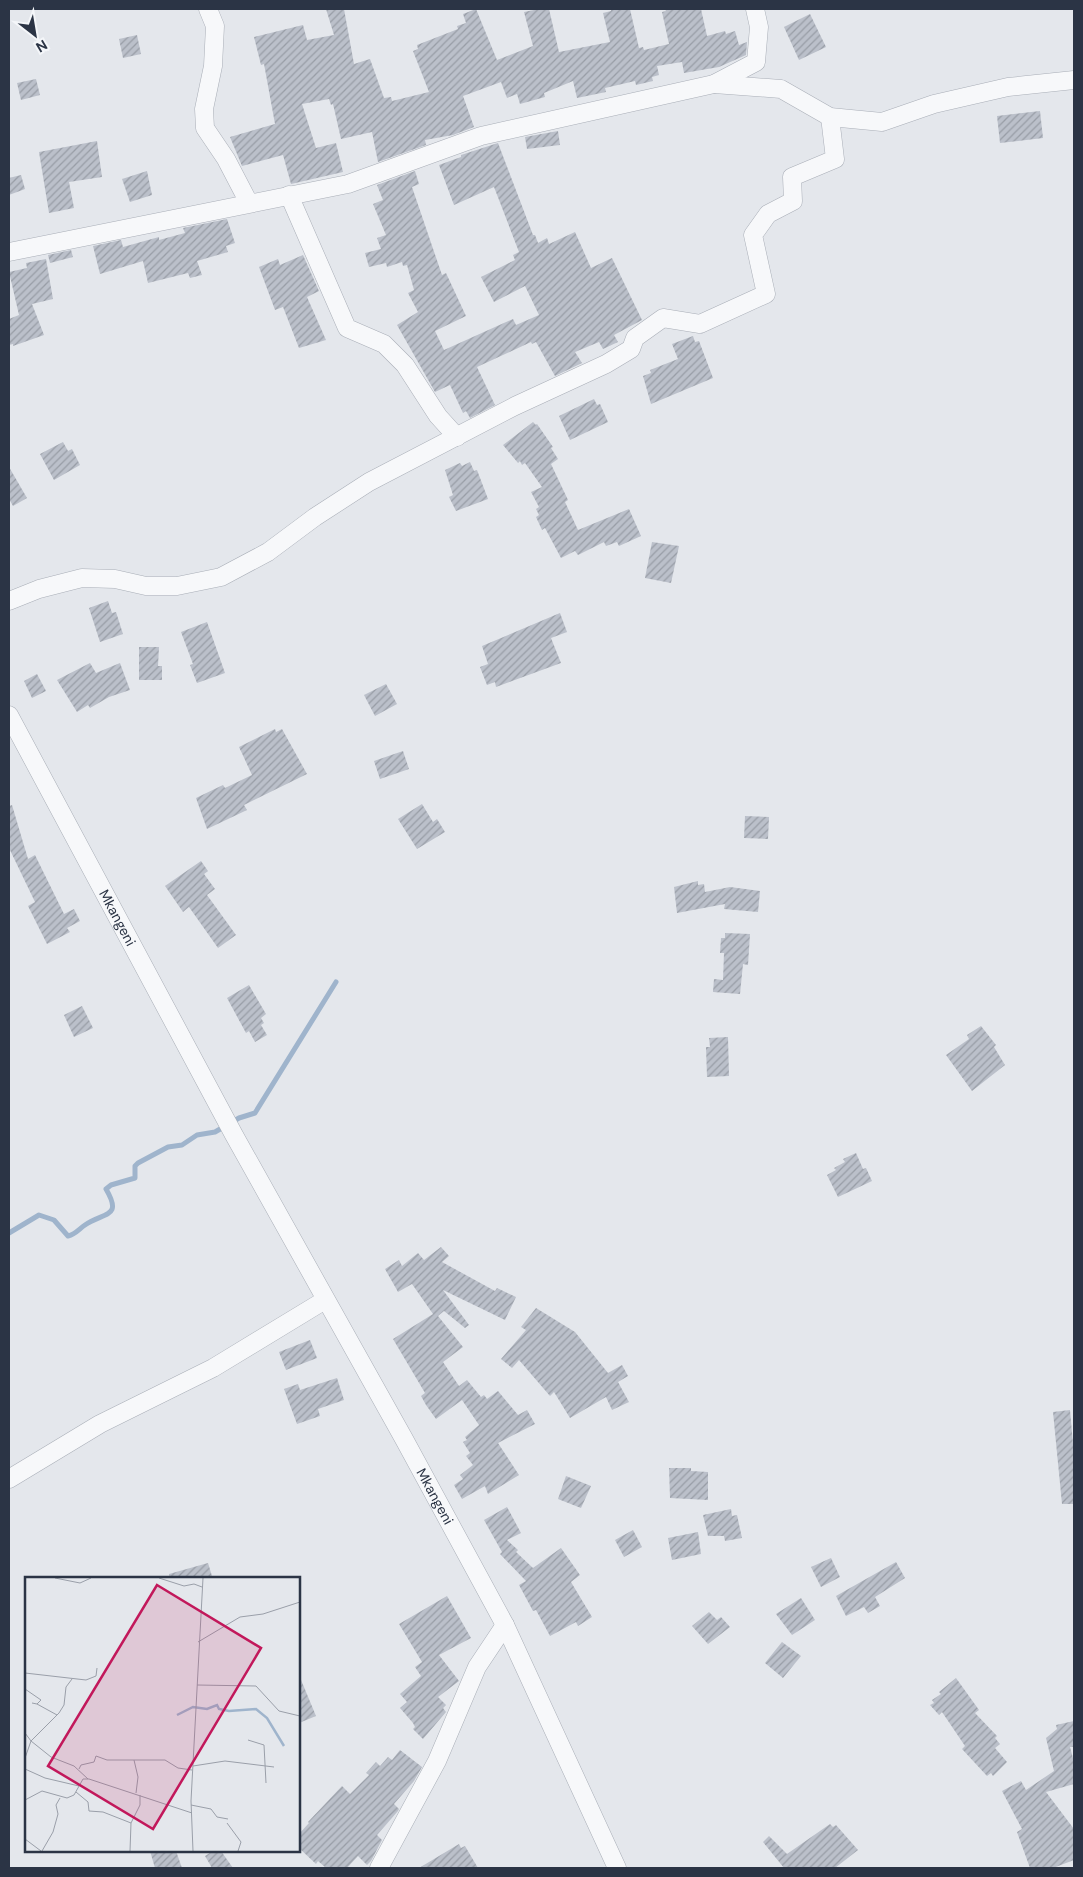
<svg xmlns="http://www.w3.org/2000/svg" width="1083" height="1877" viewBox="0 0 1083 1877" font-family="'DM Sans',sans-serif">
<defs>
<pattern id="building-hatch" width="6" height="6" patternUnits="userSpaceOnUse" patternTransform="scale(1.25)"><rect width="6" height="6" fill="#bbc0ca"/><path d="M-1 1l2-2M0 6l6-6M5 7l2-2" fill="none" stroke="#989da6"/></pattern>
</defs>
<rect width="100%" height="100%" fill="#e4e7ec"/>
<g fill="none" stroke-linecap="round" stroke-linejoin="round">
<path stroke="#9fb4cc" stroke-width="5" d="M9,1233L39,1215L54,1220L68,1236C76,1234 79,1229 85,1225C104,1212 123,1218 106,1189L111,1185L135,1178V1166L138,1163L168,1147L182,1145L197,1135L215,1132L239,1118L255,1113L336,982"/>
</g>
<g fill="url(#building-hatch)">
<polygon points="326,9 344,9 354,64 370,59 384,98 391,97 392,101 429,92 413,51 418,49 417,45 458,29 457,26 466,23 463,14 476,9 497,60 533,46 524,12 539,9 549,9 559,52 610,42 603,13 611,11 611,9 630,9 639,48 643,47 644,50 669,44 662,12 666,11 665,9 701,9 707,36 725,31 726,34 735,31 739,45 747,42 746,55 719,67 684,73 682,62 657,66 659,75 652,77 653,81 636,85 635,81 605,88 606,92 577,98 573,81 544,93 545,97 520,104 517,94 507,98 501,82 463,96 474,127 453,135 425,140 426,145 378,162 372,132 341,139 333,104 331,105 329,99 302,104 316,148 336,143 343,172 291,184 283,155 242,166 230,137 275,124 264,64 261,65 254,37 303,25 307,40 334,35"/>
<polygon points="810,14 826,47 799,60 784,27"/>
<polygon points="137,35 141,54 123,58 119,39"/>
<polygon points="36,79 40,95 21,100 17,83"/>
<polygon points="1040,111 1043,138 1000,143 997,116"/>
<polygon points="558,131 560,145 527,149 525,137"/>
<polygon points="97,141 102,177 69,182 74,208 49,213 39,152"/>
<polygon points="498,143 533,235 535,235 538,243 547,238 549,244 575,232 591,268 612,258 642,320 614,335 618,342 603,349 599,342 575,352 582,363 555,376 536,342 532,344 531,342 477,367 495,405 470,418 466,411 463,413 450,385 435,392 397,325 418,312 408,293 414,290 407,265 403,266 402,262 387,267 386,263 369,267 365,253 381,249 377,238 386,235 373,204 383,200 377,185 415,171 419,184 412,187 442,275 446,273 466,316 435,331 444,350 513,319 516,325 539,315 525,286 494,302 481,277 515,260 513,255 519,252 494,187 454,205 439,165 461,157 461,155"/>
<polygon points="147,171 152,195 130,202 122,179"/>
<polygon points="21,175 25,189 9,195 9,178"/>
<polygon points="227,219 235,243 226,246 228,252 197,261 202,275 190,278 188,273 148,283 143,261 100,274 93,246 121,240 123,247 159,237 159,240 185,233 183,228"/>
<polygon points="71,250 73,257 50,263 48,255"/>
<polygon points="303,255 319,291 307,297 326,340 299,348 283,307 275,310 259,267 278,259 280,265"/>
<polygon points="46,259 53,299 32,304 44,335 13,346 13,344 9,345 9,319 19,315 9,272 27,268 26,263"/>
<polygon points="693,336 695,342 699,341 713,378 651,404 643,376 651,373 650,370 678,359 672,344"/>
<polygon points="594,399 597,405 600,404 608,422 570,440 559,416"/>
<polygon points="533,422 536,425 537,424 553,447 551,448 558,459 551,464 568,500 565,502 578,530 629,509 641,536 619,546 617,542 606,546 604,542 578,555 575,551 561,558 545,528 542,530 536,517 539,515 536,509 539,507 531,492 542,487 525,463 522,465 520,461 518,463 503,445"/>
<polygon points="63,442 68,451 72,449 80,465 54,480 40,454"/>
<polygon points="470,462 474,471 477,470 488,499 456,511 449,497 453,495 445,470 460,463 462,466"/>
<polygon points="9,467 27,498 13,506 9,499"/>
<polygon points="652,542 679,546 671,583 645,578"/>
<polygon points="108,601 112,613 116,612 123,634 100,642 89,608"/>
<polygon points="560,613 567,632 551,638 561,663 496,687 495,682 487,685 480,667 488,664 482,646"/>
<polygon points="207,622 225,673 197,683 190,665 193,664 181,632"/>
<polygon points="139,647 159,647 158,666 162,666 162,680 139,680"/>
<polygon points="90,663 96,673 120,663 130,690 109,697 90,708 88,705 77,712 57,680"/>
<polygon points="37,674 46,691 32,698 24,681"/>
<polygon points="386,684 397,704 375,716 364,695"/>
<polygon points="275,729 276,732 282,729 307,774 244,805 247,810 207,829 196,798 223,785 225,788 252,775 239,747"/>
<polygon points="403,751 409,769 380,779 374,761"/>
<polygon points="422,804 433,822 437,819 445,832 417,849 398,819"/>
<polygon points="12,805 28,859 35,855 64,914 74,909 80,921 67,928 70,932 47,944 28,906 35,902 9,848 9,806"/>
<polygon points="745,816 769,817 768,839 744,838"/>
<polygon points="201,861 208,871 204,874 215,889 207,895 236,935 218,948 189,907 183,912 165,886"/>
<polygon points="698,881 698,885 704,884 705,892 730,887 760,891 758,912 724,909 725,904 677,913 674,887"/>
<polygon points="725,933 750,934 748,965 743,964 740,994 713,992 714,979 723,980 724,953 720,953 721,938 725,938"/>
<polygon points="249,985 266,1014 261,1018 264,1023 261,1025 267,1035 255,1042 249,1031 246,1033 227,998"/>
<polygon points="82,1006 93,1028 74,1037 64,1015"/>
<polygon points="981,1026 996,1045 994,1047 1005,1065 972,1091 946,1055 969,1039 967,1035"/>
<polygon points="728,1037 729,1076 707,1077 706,1047 710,1047 709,1038"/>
<polygon points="856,1153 863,1169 866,1168 872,1181 838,1197 827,1175 836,1170 834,1168 845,1162 843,1159"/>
<polygon points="441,1247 449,1256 442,1262 495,1291 497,1288 516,1297 505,1320 443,1290 469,1325 465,1328 444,1311 438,1316 463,1347 443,1362 459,1386 467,1380 481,1397 484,1395 487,1399 498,1391 518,1415 527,1410 535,1424 498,1443 519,1475 488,1494 485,1486 462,1499 454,1485 463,1479 460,1475 473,1465 466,1456 470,1453 463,1442 467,1440 465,1437 479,1425 462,1400 436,1419 426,1405 421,1396 425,1393 393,1339 433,1314 412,1284 398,1292 385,1269 399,1260 402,1266 418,1253 424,1260"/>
<polygon points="536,1308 575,1332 608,1373 622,1365 628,1376 618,1382 629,1402 612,1410 606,1397 570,1418 554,1392 550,1396 519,1360 512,1368 501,1359 526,1330 521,1327"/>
<polygon points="310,1340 317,1358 286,1370 279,1352"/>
<polygon points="337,1378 344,1400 318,1409 320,1416 297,1424 284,1389 298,1384 300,1390"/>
<polygon points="1070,1410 1074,1455 1074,1504 1062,1504 1053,1412"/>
<polygon points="669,1468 691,1468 691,1471 708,1472 708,1500 670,1498"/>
<polygon points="566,1476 591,1486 581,1508 558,1499"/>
<polygon points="507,1507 521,1533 507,1540 518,1550 516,1552 533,1568 561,1548 580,1575 571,1582 592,1617 578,1626 576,1622 550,1636 536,1610 533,1611 519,1585 526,1581 500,1554 502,1552 484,1520"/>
<polygon points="731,1509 732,1516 737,1515 742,1538 725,1541 724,1536 708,1536 703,1515"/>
<polygon points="633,1530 642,1547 624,1557 615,1540"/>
<polygon points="698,1532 701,1554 672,1560 668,1538"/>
<polygon points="831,1558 840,1577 821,1587 811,1567"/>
<polygon points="896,1562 905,1578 875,1597 880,1606 868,1613 864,1607 846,1616 836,1596"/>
<polygon points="208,1563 212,1576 204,1578 169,1578 169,1574"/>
<polygon points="447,1596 471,1638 439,1655 459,1681 438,1697 446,1705 443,1708 446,1712 423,1739 413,1729 415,1727 413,1723 400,1708 407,1702 400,1694 421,1676 415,1667 422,1662 399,1624"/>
<polygon points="801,1598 815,1620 792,1635 776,1614"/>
<polygon points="709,1612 717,1620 721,1617 730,1627 708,1644 692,1626"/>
<polygon points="782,1642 801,1656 783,1678 765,1663"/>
<polygon points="299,1675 316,1716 299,1723"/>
<polygon points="956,1678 979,1710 975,1713 997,1736 995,1738 1000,1744 995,1748 1007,1762 993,1776 991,1773 987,1776 962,1749 965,1746 942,1712 939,1715 930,1705 934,1703 932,1700 941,1694 939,1692"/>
<polygon points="1074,1721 1074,1747 1070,1747 1074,1762 1074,1784 1046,1792 1074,1829 1074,1860 1053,1868 1030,1868 1017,1832 1022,1829 1002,1791 1021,1781 1026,1790 1054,1771 1046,1738 1057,1729 1056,1725"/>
<polygon points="400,1750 422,1767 414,1781 394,1804 399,1809 398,1811 377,1835 382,1840 371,1861 367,1865 358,1856 347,1868 326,1868 318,1861 316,1864 299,1848 299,1834 309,1823 308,1822 342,1786 350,1794 369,1775 366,1773 376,1762 380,1766 388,1757 392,1760"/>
<polygon points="830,1824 833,1827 836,1825 858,1850 835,1868 784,1868 763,1842 769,1836 787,1854"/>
<polygon points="459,1844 461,1848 465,1846 478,1868 419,1868"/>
<polygon points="150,1851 176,1851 182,1868 155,1868"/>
<polygon points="213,1851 221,1851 233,1868 212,1868 205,1856"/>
</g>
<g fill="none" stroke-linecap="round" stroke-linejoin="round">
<defs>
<g id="minor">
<polyline points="208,9 215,26 213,66 204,109 205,128 226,159 249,203"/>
<polyline points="714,84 781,89 830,117 882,122 934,104 1008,87 1074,80"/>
<polyline points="289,195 347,328 384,344 405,365 438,416 457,437"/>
<polyline points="9,252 348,184 481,136 714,84 756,62 759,27 755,9"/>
<polyline points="9,601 39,589 82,578 115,579 146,586 177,586 221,577 268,552 315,517 369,482 515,406 606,364 631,349 635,338 663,318 700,324 766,294 753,235 768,214 793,201 792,177 835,159 830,117"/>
<path id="s1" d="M9,715L234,1135L404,1439L505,1625L617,1868"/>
<polyline points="9,1479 100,1424 213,1368 325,1300"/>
<polyline points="379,1868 437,1761 477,1667 505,1625"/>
</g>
</defs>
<use href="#minor" stroke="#a9aeb7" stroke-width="19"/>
<use href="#minor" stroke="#f7f8fa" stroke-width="18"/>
</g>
<g text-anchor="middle" stroke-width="4.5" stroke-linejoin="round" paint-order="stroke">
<g font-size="14" fill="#2b3445" stroke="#f4f6f9">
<text dy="5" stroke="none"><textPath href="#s1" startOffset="230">Mkangeni</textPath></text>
<text dy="5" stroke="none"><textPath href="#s1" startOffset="890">Mkangeni</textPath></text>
</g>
</g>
<g transform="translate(25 1577)">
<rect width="275" height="275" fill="#e4e7ec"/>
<path fill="none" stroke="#9fb4cc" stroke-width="2.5" d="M152,138L168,130L182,132L192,128L194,132L204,134L231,132L242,141L259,169"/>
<path fill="none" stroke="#9a9fa9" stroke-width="1" d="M30,1L55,6L66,1M134,1L159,9L169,7L177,10M173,65L215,40L238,37L275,25M0,96L61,103L71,99L72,91M172,108L231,109L254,134L275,139M0,112L16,123L12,127L7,126M12,127L32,138M0,156L6,164L34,136L39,128L41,110L47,102M223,163L239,168L241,206M0,181L6,164L26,180L49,189L63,202M109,183L113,200L111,216M168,189L200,184L249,190M0,192L20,201L54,209M54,192L56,188L69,185L71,179L82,183H140L153,191L167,193M51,215L63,225L64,234L78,235L106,246M0,223L17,214L42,221L49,218L58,202H64L167,236M166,228L186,232L192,240L203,242M202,246L216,265L213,274M0,262L16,274M17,274L28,255L33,237L31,228L35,221M105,274L106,246L115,228V218M168,274L166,224L178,1"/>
<path fill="#c2185b" fill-opacity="0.15" stroke="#c2185b" stroke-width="2.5" d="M132,8L236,71L128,252L23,189Z"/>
<rect width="275" height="275" fill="none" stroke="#2b3445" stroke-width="2.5"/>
</g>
<rect width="1083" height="1877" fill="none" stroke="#2b3445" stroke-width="20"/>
<g transform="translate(35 35) rotate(149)" stroke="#f4f6f9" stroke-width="4" paint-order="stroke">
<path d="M0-4L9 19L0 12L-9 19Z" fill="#2b3445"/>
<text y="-8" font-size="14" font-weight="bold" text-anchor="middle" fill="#2b3445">N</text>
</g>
</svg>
